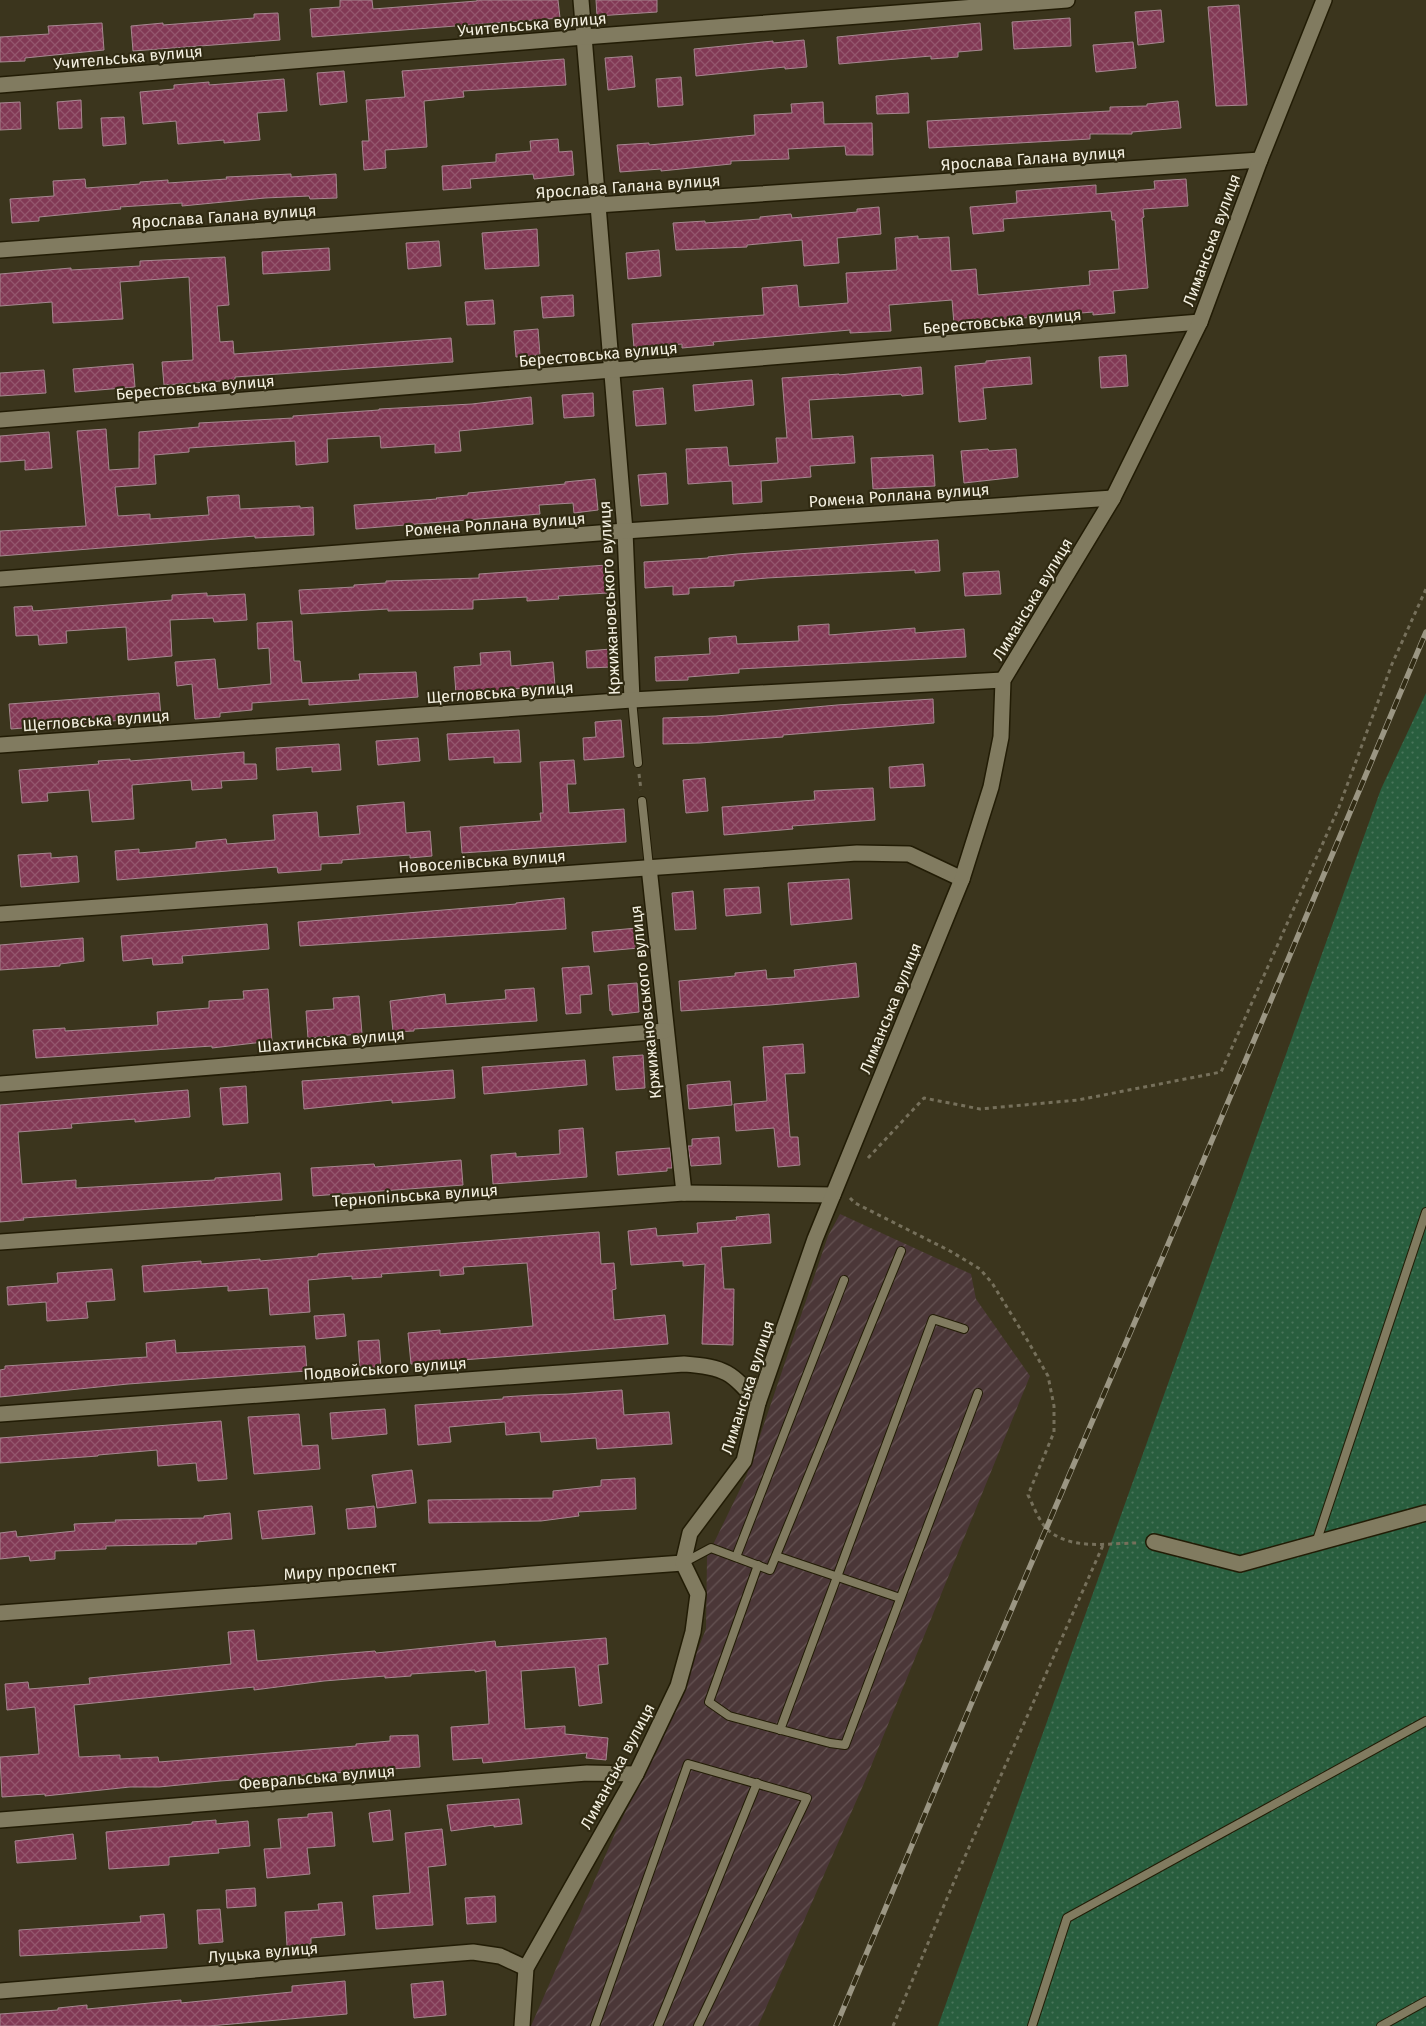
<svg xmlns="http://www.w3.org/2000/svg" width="1426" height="2026" viewBox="0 0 1426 2026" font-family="'Fira Sans',sans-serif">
<defs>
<pattern id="industrial-furrows" width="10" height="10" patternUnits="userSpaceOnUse" patternTransform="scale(1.25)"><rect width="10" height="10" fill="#4b3738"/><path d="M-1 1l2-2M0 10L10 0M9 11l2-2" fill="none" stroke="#665454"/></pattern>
<pattern id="grass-dots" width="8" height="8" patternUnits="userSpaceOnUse" patternTransform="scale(1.25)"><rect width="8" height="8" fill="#295e3e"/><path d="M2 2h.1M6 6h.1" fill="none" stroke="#49755a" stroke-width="1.8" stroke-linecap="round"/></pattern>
<pattern id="building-cross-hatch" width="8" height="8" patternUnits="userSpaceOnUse" patternTransform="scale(1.25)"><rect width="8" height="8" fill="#823955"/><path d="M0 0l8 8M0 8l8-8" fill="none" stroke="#94566d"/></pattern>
</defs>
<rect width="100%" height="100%" fill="#3b351d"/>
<polygon fill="url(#industrial-furrows)" points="840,1214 971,1274 976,1299 1030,1376 865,1781 758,2026 531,2026 616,1831 668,1724 706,1629 707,1557 746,1477 828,1236"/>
<polygon fill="url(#grass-dots)" points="1426,693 1426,2026 938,2026 1381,789"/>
<g fill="url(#building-cross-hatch)" stroke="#a68790">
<polygon points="340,0 372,0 373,9 477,1 477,0 558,0 560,18 312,37 310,9 340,7"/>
<polygon points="596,0 657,0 657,12 597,16"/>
<polygon points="1239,5 1247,105 1216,106 1208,7"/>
<polygon points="1161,10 1164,42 1138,45 1135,12"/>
<polygon points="278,13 280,40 133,51 131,26 163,23 163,25 254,18 254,14"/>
<polygon points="1070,18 1071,46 1014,49 1012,22"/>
<polygon points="102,23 104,50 25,58 25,61 0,62 0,37 49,34 48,26"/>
<polygon points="980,23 982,50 958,52 958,57 931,59 931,56 839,64 837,37"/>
<polygon points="804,40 807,67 785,69 785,67 696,76 694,49 773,41 773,43"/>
<polygon points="1133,42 1136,68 1096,72 1093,45"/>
<polygon points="632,56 635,87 608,90 605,58"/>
<polygon points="564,59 566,85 463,91 464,97 424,101 427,147 385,150 386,168 364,170 362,141 369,141 366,100 405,97 402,71"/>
<polygon points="344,71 347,102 320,105 317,73"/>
<polygon points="681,77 683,105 658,107 656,79"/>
<polygon points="284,79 287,111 257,113 260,140 224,143 224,140 178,144 176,121 143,124 140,92 174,89 174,85 209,82 209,85"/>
<polygon points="908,93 909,113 877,114 876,96"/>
<polygon points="81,100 82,128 59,129 57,102"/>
<polygon points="1178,101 1181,128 1132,132 1132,134 1090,134 1090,139 929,148 927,121 1110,111 1110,107 1147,106 1147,104"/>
<polygon points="20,102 21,129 0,130 0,103"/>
<polygon points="823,102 824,124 872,123 873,155 846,155 845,146 788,149 789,159 731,161 731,164 661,171 661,169 620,172 617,145 649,143 649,145 755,135 754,115 792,113 791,104"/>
<polygon points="124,117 126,144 103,146 101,118"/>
<polygon points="558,139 559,152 572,151 574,175 534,179 533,174 470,179 471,188 443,190 442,166 496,162 496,154 531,151 530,141"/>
<polygon points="291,174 291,177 336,174 337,198 310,199 309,196 265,198 182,206 182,203 120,207 121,209 39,217 39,221 12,223 10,199 54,196 53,181 85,179 86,188 140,184 140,182 168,180 168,183 227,179 226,177"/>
<polygon points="1186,179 1188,206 1143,209 1144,217 1142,218 1148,288 1113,291 1115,313 1093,315 1093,312 954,324 952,300 889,305 891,331 850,333 850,330 713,342 714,345 682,348 682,344 634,348 632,324 764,315 762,288 797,285 799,307 848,303 846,273 897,270 895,238 918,236 918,239 949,237 951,271 976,269 978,295 1090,285 1089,271 1119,269 1115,220 1112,220 1111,211 1003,219 1004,231 973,234 970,207 1017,203 1016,191 1096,185 1096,194 1155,189 1154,181"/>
<polygon points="879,207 881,234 837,238 839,263 804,266 802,240 747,245 747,247 676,250 673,223 705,221 705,223 760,219 760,217 791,214 792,218 857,212 857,209"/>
<polygon points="537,229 539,266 485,269 482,233"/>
<polygon points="439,241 441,266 408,269 406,243"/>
<polygon points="329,248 330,270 263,274 262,252"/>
<polygon points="659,250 661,276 628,279 626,253"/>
<polygon points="225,257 229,305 217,306 220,342 233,341 234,354 451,338 453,362 235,377 235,380 164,385 162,362 193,360 189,277 120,282 123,319 53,323 52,302 0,306 0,274 71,268 71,270 140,266 140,261"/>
<polygon points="573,295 574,316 543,318 541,297"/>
<polygon points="493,300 495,324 467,325 465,302"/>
<polygon points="538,329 540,355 516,357 514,331"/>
<polygon points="1126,355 1128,386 1101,388 1099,357"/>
<polygon points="1030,357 1032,384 983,388 986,419 959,422 955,366 986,363 986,361"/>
<polygon points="133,364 135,387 75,392 73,369"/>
<polygon points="921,367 923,394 902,396 901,394 809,400 812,439 853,436 855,463 810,466 811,477 761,481 762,502 733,504 732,481 688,484 686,449 727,447 729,466 778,463 776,438 787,438 782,378 839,374 839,375"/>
<polygon points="44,370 46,393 0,396 0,373"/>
<polygon points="752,380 754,405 695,411 693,385"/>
<polygon points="663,388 666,424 636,426 633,391"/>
<polygon points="593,393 594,416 564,418 562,395"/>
<polygon points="531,397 533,424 459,431 461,451 435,453 435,444 381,448 380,436 327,439 328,462 296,465 295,441 189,448 189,452 154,455 156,484 115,487 118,516 150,514 150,519 209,515 207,497 239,495 240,509 300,506 300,508 313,507 314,535 255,538 255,536 0,556 0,531 86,526 77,431 106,429 109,470 139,468 139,432 199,427 199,423 293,418 293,416 379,410 379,409 472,404"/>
<polygon points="49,432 52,468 25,470 25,460 0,462 0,436"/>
<polygon points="988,449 989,451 1016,449 1018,477 964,483 961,451"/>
<polygon points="933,455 935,486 873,489 871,458"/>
<polygon points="666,473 668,504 641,506 638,475"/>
<polygon points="595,479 598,510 574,513 573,503 539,505 540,514 356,529 354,505 437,499 436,498 468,495 468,493 565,484 565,482"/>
<polygon points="938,540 940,571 915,573 915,570 767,578 734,581 734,586 689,588 689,594 673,595 673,586 645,588 644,562 708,558 708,557 737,554"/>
<polygon points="607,565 608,593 558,596 559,599 527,601 527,597 473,600 473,609 388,611 388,609 301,614 299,590 354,587 354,585 386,583 386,581 479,578 479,574"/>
<polygon points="999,571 1001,594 965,596 963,573"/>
<polygon points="207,593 207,596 245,594 247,620 214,622 213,618 170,620 172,656 128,660 126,627 66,631 67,643 39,645 38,635 16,636 14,607 32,606 33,611 172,600 172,595"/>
<polygon points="292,621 294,661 300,661 302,683 360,680 359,674 416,672 418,697 309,705 309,699 252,703 252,710 220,713 220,717 195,719 192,684 177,686 175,662 215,659 218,689 271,684 269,648 258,649 257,623"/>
<polygon points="829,624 829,635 915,628 915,633 964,629 966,657 739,669 739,673 688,677 688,680 656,681 655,657 710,654 709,638 736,636 737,644 799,641 798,626"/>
<polygon points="611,649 612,667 587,668 586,651"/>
<polygon points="510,651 511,666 553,662 555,686 512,689 513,691 456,694 454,667 481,665 480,653"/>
<polygon points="159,693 161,717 11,729 9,704"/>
<polygon points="933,699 934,723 783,735 783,737 700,743 663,744 663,718 716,716 837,705"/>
<polygon points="621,720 624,757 584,760 583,738 596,737 595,722"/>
<polygon points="519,730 521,762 494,763 494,757 449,760 447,734"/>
<polygon points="418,738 420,761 378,765 376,741"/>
<polygon points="339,744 341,770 312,772 312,767 277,770 276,748"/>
<polygon points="244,752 244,764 256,764 257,779 221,781 222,788 192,790 191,780 132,785 134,819 92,822 89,790 47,793 48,801 22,803 19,770 99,764 98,761 130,759 130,761"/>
<polygon points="574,760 576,784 567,784 569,813 624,809 626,842 462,853 460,827 541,821 540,813 543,813 540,762"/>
<polygon points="923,764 925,786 890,788 889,767"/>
<polygon points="705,778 708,811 686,813 683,780"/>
<polygon points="873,788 875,820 792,826 793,829 724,835 722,807 815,800 814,791"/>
<polygon points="404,802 406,833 430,831 432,856 410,858 410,855 342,860 342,863 321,864 321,870 278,873 277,867 117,880 115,851 139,849 139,853 196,848 196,842 226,839 227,844 275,840 273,815 317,812 319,837 360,834 357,806"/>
<polygon points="51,853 51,858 77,856 79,882 21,887 18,855"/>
<polygon points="849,879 852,919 791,925 788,883"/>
<polygon points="759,887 761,913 726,916 724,889"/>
<polygon points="693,891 696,929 675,930 672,893"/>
<polygon points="564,898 566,929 300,946 298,922 516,904 516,903"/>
<polygon points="267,924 269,949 182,956 183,963 153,965 152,958 123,961 121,936"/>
<polygon points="637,928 639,948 594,952 592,932"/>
<polygon points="83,938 84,961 60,964 60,966 0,970 0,945"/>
<polygon points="856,963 859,997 770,1005 681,1011 679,981 735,976 735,973 766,970 767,979 795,977 794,970"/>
<polygon points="589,966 592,994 580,995 581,1013 566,1014 562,968"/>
<polygon points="637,983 639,1012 612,1015 612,1011 610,1011 608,985"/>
<polygon points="534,988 537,1021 414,1029 414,1031 393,1032 390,1001 445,994 446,1004 506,999 505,990"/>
<polygon points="268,989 272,1041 212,1048 212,1046 36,1058 33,1030 65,1028 65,1031 158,1025 157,1012 209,1008 209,1001 244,999 243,991"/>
<polygon points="359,996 362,1034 308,1038 306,1011 334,1009 333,998"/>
<polygon points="803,1044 805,1073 785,1074 790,1137 798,1137 800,1165 778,1167 774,1128 736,1131 734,1104 767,1101 763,1047"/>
<polygon points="643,1055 645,1088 616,1090 613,1057"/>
<polygon points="585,1060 587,1085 484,1094 482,1067"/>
<polygon points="453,1070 455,1098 392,1103 392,1100 304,1109 302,1081"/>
<polygon points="730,1081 732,1105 689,1109 687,1085"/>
<polygon points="246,1086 248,1123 223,1125 220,1088"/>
<polygon points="188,1090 190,1117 135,1122 135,1119 71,1124 72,1128 18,1132 22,1184 76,1180 76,1188 215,1180 215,1178 280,1173 282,1200 23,1218 24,1220 0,1222 0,1105"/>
<polygon points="583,1128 587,1177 493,1184 491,1155 516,1153 516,1157 560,1154 559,1130"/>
<polygon points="719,1137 721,1164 691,1166 688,1146 692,1146 692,1139"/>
<polygon points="670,1148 672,1168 667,1168 667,1171 618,1175 616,1152"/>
<polygon points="461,1160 463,1185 313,1196 311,1168 374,1164 375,1167"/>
<polygon points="769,1214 771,1243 721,1247 724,1289 734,1289 733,1345 702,1344 705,1264 683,1266 683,1261 631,1265 628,1231 656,1228 657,1236 698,1233 697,1223 737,1220 736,1217"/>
<polygon points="599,1232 601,1264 614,1263 616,1289 612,1290 614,1320 665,1315 668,1344 411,1364 408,1333 440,1330 440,1334 533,1326 527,1263 463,1267 464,1274 440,1276 440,1270 381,1274 382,1277 352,1279 352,1276 308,1280 310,1312 270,1315 268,1288 228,1291 228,1286 144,1292 142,1266 201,1261 201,1264 260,1259 260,1261 318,1256 318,1254"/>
<polygon points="112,1269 115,1300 86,1302 88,1318 47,1321 46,1302 8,1305 7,1287 58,1283 57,1273"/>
<polygon points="344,1314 346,1336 316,1339 314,1316"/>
<polygon points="175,1340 176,1353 305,1346 307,1371 128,1384 0,1397 0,1370 5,1369 5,1366 147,1357 146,1343"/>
<polygon points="379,1340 381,1367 360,1369 358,1341"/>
<polygon points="622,1390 624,1415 669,1412 672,1444 597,1449 596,1438 541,1442 540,1432 506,1435 505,1422 449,1427 451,1442 418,1445 415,1405 503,1399 503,1397 534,1395 568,1394"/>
<polygon points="385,1409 387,1434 332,1439 330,1413"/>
<polygon points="299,1414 302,1446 318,1445 320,1469 254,1474 248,1417"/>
<polygon points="221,1421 227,1479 198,1481 196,1463 158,1466 157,1450 98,1455 98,1456 0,1463 0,1438"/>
<polygon points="412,1470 416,1503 377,1508 372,1475"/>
<polygon points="635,1478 636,1509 578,1512 579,1516 541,1521 429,1523 428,1500 553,1498 553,1491 601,1486 601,1480"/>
<polygon points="312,1506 315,1534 262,1539 258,1511"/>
<polygon points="374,1506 376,1527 348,1529 346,1509"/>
<polygon points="230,1513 232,1539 196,1542 197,1544 106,1546 106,1549 55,1551 55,1559 30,1561 29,1556 0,1559 0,1533 16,1531 17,1537 75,1531 74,1524 116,1522 115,1520 204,1518 204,1516"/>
<polygon points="254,1630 257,1661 375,1651 376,1653 495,1641 496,1647 606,1638 608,1664 598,1665 602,1703 579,1706 575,1667 521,1671 525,1729 565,1726 565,1734 608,1738 606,1760 586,1758 587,1753 483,1763 482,1758 453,1760 451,1727 489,1724 486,1670 475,1672 475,1670 411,1674 411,1676 385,1678 385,1676 324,1681 254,1690 254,1687 74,1705 79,1757 120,1755 120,1759 158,1757 159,1762 356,1746 356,1744 390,1741 390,1736 418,1735 420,1767 220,1781 159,1787 130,1787 45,1796 45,1794 2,1797 0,1757 39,1754 35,1707 7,1710 5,1684 28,1682 29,1689 90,1684 89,1678 231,1664 228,1632"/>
<polygon points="519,1799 522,1824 494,1827 494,1825 451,1831 447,1805"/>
<polygon points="390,1810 393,1840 373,1842 369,1813"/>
<polygon points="332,1812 335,1846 307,1848 310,1874 267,1878 264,1849 281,1848 278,1819 308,1817 308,1814"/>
<polygon points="216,1820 216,1824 248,1821 250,1846 218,1849 219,1853 169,1857 169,1865 109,1869 106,1832 192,1824 192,1822"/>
<polygon points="442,1829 446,1865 428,1867 433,1925 376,1929 373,1896 410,1893 405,1833"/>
<polygon points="73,1834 76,1859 17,1863 15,1841"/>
<polygon points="255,1888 256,1906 227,1908 226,1890"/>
<polygon points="495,1896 496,1922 467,1924 465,1898"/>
<polygon points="342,1902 345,1935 311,1938 311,1944 287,1946 285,1912 319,1910 318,1904"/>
<polygon points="220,1909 223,1942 199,1944 197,1910"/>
<polygon points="164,1914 167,1948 20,1956 19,1930 141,1922 140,1916"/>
<polygon points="345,1981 347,2014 209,2026 0,2026 0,2014 58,2010 58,2008 87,2005 87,2009 181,2000 181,2003 231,1998 292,1992 292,1986"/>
<polygon points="443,1981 446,2015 414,2018 411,1984"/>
</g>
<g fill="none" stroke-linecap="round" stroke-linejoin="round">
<defs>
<g id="lane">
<polyline points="632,700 638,763"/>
<polyline points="642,801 649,867"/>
<polyline points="1316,1543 1426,1212"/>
<polyline points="776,1556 900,1598"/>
<polyline points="736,1557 844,1280"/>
<polyline points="683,1563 711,1548 770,1570 901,1251"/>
<polyline points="758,1565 709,1702 729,1716 830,1743 845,1745 978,1393"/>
<polyline points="780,1730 933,1319 964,1329"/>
<polyline points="595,2026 688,1764 807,1798 698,2026"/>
<polyline points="658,2026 757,1783"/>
<polyline points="1032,2026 1067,1918 1426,1721"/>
<polyline points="1381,2026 1426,2001"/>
</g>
<g id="street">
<polyline points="581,0 625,531 632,700"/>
<polyline points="0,85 584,37 1067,0"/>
<polyline points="0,250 597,205 1260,160"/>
<polyline points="0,420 1200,322"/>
<polyline points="0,579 625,531 1113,498"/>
<polyline points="0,745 632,700 1003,680"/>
<polyline points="649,867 684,1193"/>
<polyline points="0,914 857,853 909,854 962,879"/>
<polyline points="0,1084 665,1031"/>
<polyline points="0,1242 684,1193 833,1195"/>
<path d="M0,1414L684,1364C726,1367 731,1372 758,1403"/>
<polyline points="1154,1542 1240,1564 1426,1513"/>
<polyline points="0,1613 683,1563"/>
<polyline points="0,1820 587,1773 636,1774"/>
<polyline points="0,1991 473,1952 500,1956 526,1968"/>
<polyline points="522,2026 526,1968 636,1774 678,1686 693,1632 698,1594 683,1563 690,1533 744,1461 758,1403 815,1239 962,879 991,787 1001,737 1003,680 1113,498 1200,322 1260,160 1324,0"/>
</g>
</defs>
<use href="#lane" stroke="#221c05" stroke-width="10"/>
<use href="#street" stroke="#221c05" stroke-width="18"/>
<g stroke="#76705b" stroke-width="3" stroke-dasharray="4 4" stroke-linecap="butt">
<polyline points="639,774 641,790"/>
<polyline points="868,1158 924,1098 980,1109 1078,1100 1221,1072 1339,807 1392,664 1426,589"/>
<path d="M850,1198L855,1203L950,1251L980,1269L992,1283L1029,1343L1048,1376L1054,1406V1432L1028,1495C1033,1505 1039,1521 1047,1529C1070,1551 1109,1543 1138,1543"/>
<polyline points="893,2026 959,1870 1104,1543"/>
</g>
<use href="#lane" stroke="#817b60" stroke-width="8"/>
<use href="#street" stroke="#817b60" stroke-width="15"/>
<defs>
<polyline id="rail" points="836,2026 980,1683 1164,1254 1426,632"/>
</defs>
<use href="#rail" stroke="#9b9683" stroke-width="5.5"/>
<use href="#rail" stroke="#312b13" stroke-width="4" stroke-dasharray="11" stroke-linecap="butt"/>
</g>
<g text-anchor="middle" stroke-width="4.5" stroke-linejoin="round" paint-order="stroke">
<g font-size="16" fill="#f4f0e1" stroke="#312b13">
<text transform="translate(532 24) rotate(-5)" y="6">Учительська вулиця</text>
<text transform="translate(128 57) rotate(-5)" y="6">Учительська вулиця</text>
<text transform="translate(1033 158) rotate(-4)" y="6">Ярослава Галана вулиця</text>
<text transform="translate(628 186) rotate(-4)" y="6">Ярослава Галана вулиця</text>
<text transform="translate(224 216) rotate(-4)" y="6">Ярослава Галана вулиця</text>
<text transform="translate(1211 240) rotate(-70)" y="6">Лиманська вулиця</text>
<text transform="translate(1002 321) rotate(-5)" y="6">Берестовська вулиця</text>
<text transform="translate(598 354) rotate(-5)" y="6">Берестовська вулиця</text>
<text transform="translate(195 387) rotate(-5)" y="6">Берестовська вулиця</text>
<text transform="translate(899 495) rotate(-4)" y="6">Ромена Роллана вулиця</text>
<text transform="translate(495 524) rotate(-4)" y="6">Ромена Роллана вулиця</text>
<text transform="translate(609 598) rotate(-93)" y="6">Кржижановського вулиця</text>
<text transform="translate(1032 599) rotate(-59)" y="6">Лиманська вулиця</text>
<text transform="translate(500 692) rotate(-4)" y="6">Щегловська вулиця</text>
<text transform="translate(96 720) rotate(-4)" y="6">Щегловська вулиця</text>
<text transform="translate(482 861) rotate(-4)" y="6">Новоселівська вулиця</text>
<text transform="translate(645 1002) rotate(-96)" y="6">Кржижановського вулиця</text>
<text transform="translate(890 1008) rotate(-68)" y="6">Лиманська вулиця</text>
<text transform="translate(331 1040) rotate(-5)" y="6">Шахтинська вулиця</text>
<text transform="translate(415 1195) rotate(-4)" y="6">Тернопільська вулиця</text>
<text transform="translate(385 1368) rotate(-4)" y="6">Подвойського вулиця</text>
<text transform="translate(747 1387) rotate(-72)" y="6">Лиманська вулиця</text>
<text transform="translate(340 1570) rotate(-4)" y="6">Миру проспект</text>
<text transform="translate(617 1766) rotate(-62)" y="6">Лиманська вулиця</text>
<text transform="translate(317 1777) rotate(-5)" y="6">Февральська вулиця</text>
<text transform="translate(263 1952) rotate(-5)" y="6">Луцька вулиця</text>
</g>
</g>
</svg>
